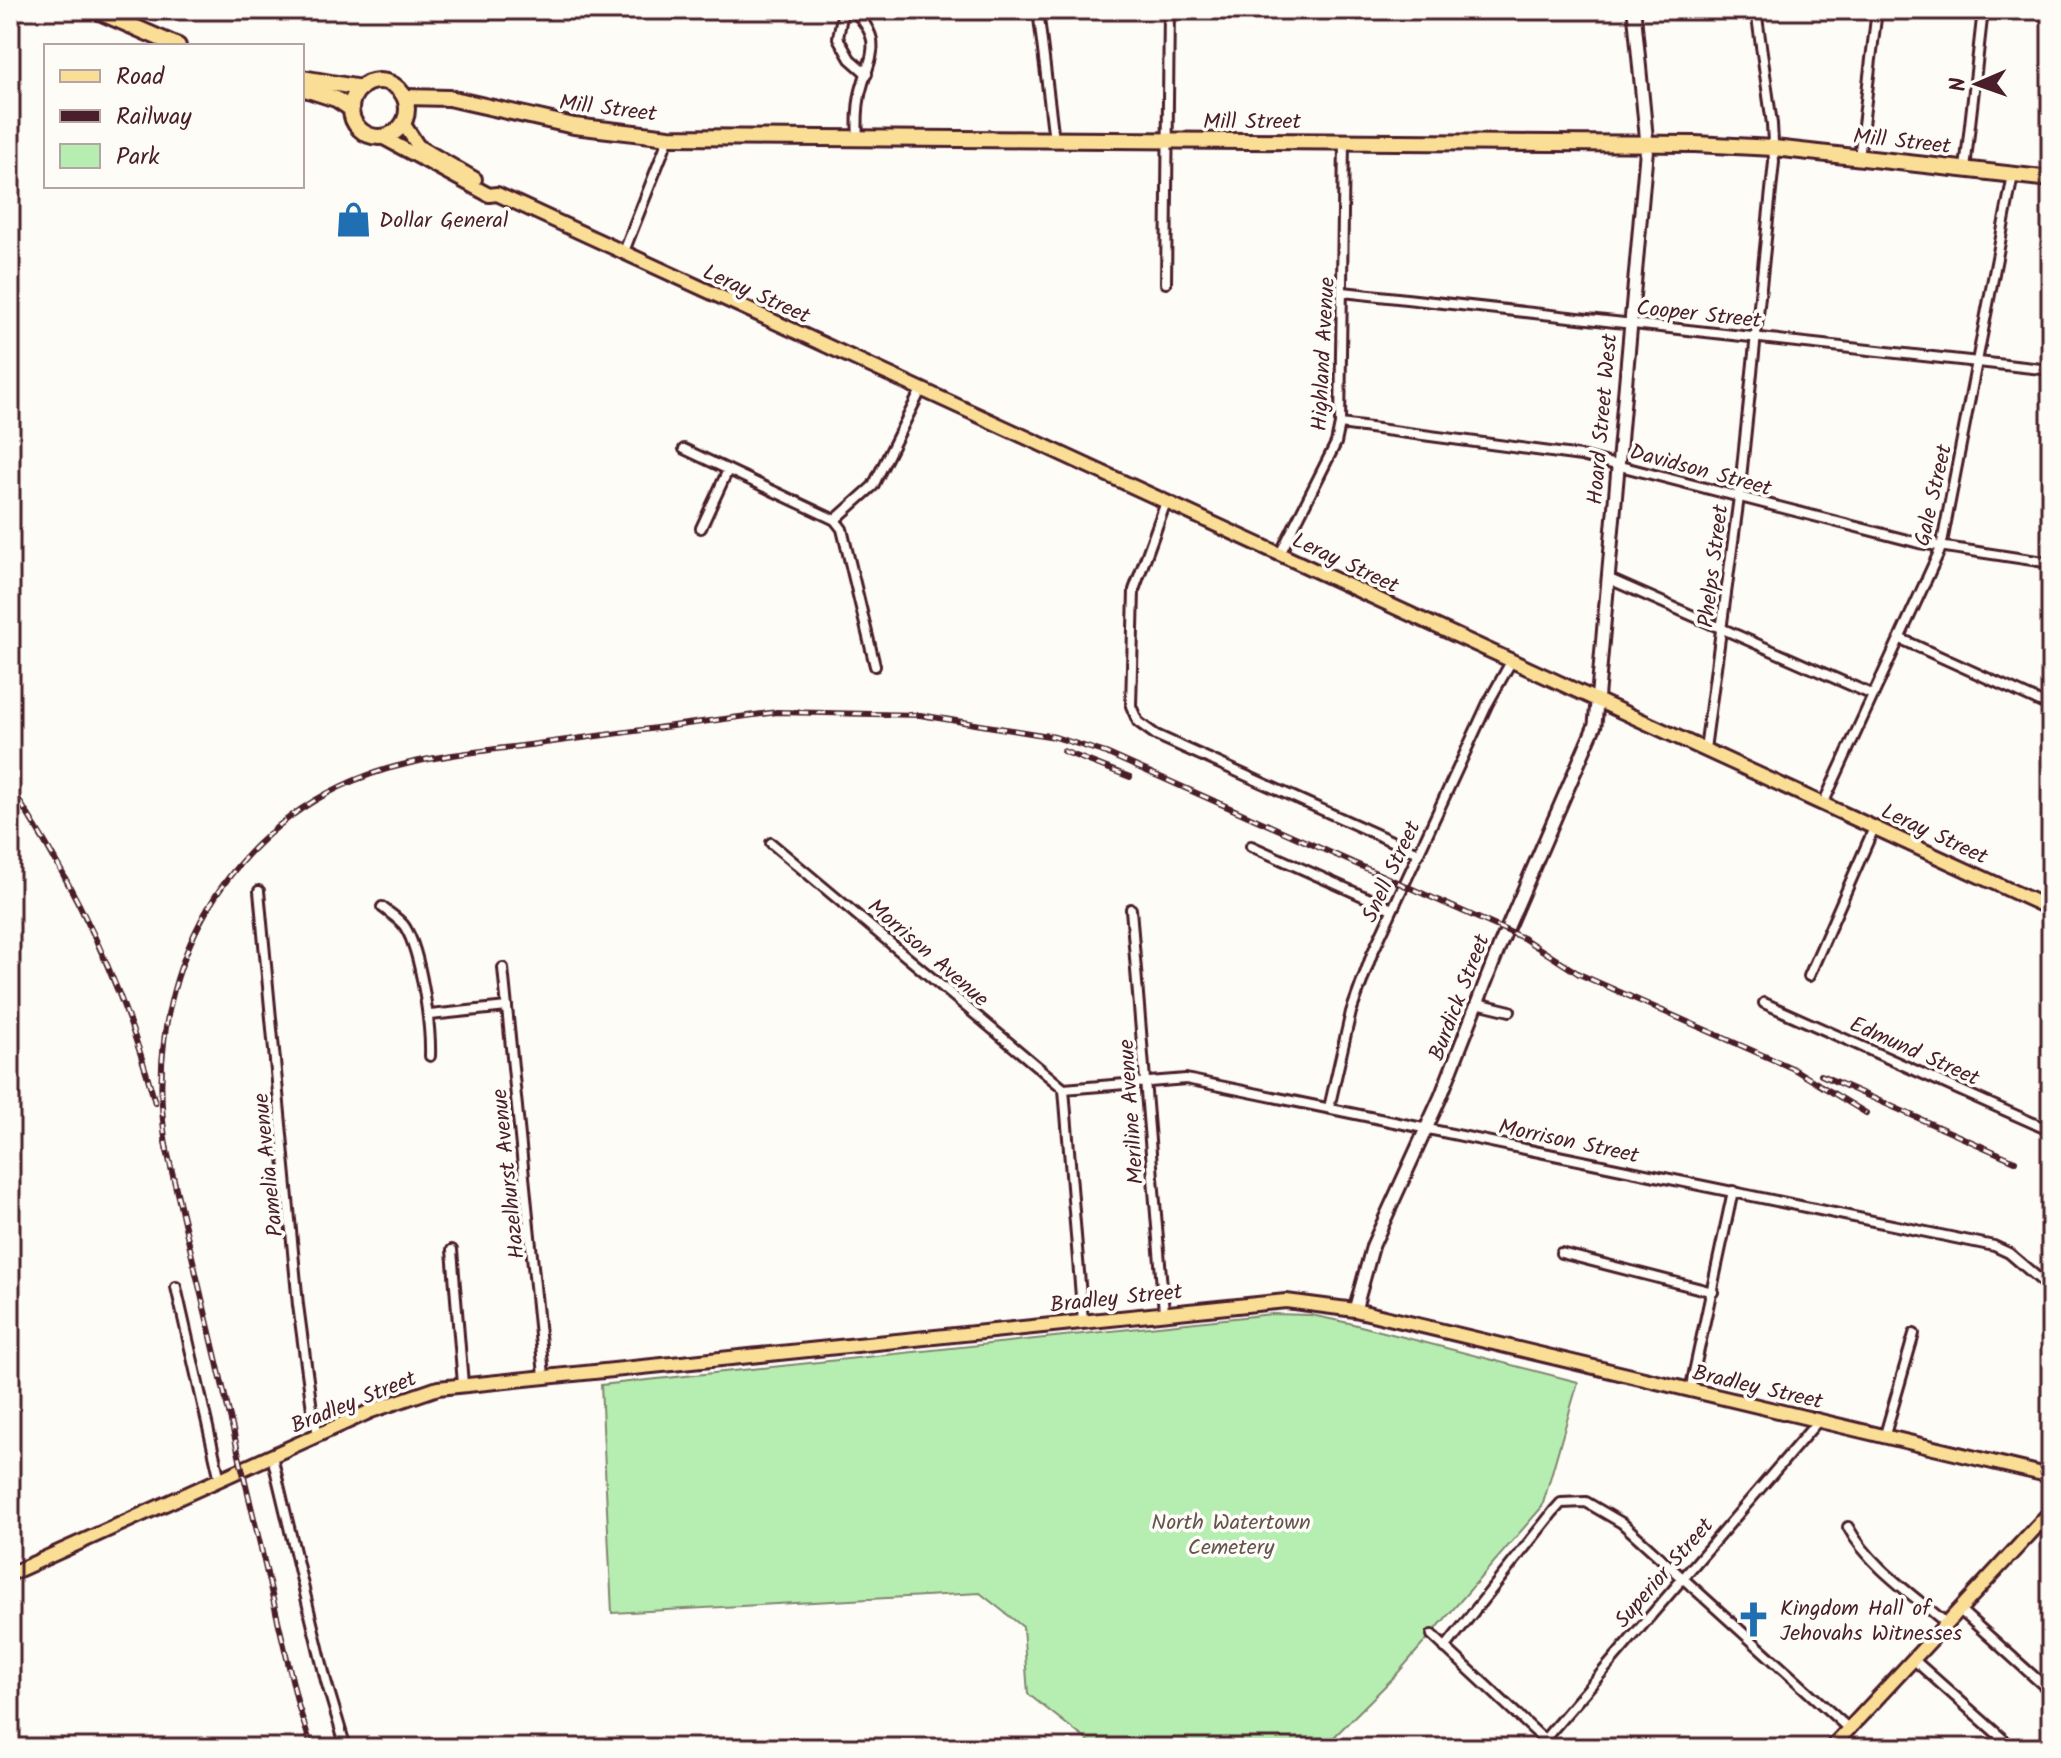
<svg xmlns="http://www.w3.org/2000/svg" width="2061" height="1758" viewBox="0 0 2061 1758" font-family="Kalam,sans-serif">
<rect width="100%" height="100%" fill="#fdfcf7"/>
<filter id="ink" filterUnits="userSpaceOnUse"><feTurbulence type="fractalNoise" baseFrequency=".0125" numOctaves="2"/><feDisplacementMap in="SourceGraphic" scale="16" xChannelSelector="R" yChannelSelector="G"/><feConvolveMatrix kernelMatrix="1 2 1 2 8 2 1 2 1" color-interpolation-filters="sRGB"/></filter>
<g filter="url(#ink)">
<polygon fill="#b6eeb2" stroke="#80866e" stroke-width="2" points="1272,1314 1311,1315 1349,1323 1578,1382 1542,1507 1396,1675 1323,1748 1097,1748 1028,1694 1023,1627 980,1593 612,1613 601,1385"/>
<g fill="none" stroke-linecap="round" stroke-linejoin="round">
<defs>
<g id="street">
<polyline points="843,10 838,38 850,59 867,74"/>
<path d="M853,10C887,44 868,57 860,95C857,110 857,124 858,139"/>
<polyline points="1038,10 1054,140"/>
<polyline points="1859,158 1877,10"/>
<polyline points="1965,169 1983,10"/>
<polyline points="623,254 669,137"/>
<polyline points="1166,283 1169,10"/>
<polyline points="1343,292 2051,370"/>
<polyline points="1340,424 1581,456 1919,543 2051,563"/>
<polyline points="684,449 835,520 842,529 875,666"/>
<polyline points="1166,502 1134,590 1131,706 1138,722 1156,735 1418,853"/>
<polyline points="835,520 873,486 921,390"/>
<polyline points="701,528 728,470"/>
<polyline points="1280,554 1336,443 1340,424 1344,142"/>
<polyline points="1607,578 1873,695"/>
<polyline points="1901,639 2051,707"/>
<polyline points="1705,749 1739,497 1774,162 1772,124 1756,10"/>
<polyline points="1823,804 1941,548 2013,175"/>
<polyline points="771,843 1064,1089"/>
<polyline points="1251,846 1392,909"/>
<polyline points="259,891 298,1305 313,1417 319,1435"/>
<path d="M382,907C389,913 400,919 405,927C421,952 431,1026 430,1056"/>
<polyline points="1131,909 1164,1312"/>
<polyline points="503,968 544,1375"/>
<polyline points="1809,976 1874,828"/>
<polyline points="1477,1003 1510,1011"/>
<polyline points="1764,1003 2051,1131"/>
<polyline points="430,1015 507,1007"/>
<polyline points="1064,1089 1186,1079 1994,1246 2009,1253 2051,1289"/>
<polyline points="1064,1089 1083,1321"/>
<polyline points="1329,1108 1351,1012 1372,954 1488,703 1512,660"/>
<polyline points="452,1250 463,1384"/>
<polyline points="1561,1253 1713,1292"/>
<polyline points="176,1287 220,1480"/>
<polyline points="1690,1391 1733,1191"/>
<polyline points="1884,1438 1914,1334"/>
<polyline points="272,1456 326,1681 346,1748"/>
<path d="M1848,1527C1870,1567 1912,1594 1946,1623"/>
<polyline points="1959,1609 2051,1692"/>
<polyline points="1432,1635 1553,1748"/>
<polyline points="1445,1648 1553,1512 1561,1503 1586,1502 1622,1523 1849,1729"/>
<polyline points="1913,1659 2013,1748"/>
<polyline points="1362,1747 1363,1748"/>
<polyline points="1537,1748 1818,1421"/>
</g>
<polyline id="secondary" points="1355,1310 1373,1245 1441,1096 1500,945 1595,725 1647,144 1634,10"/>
<g id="primary">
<polyline points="403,123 418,146 475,179"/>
<polyline points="382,137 489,195 497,194 2051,909"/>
<polyline points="10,1574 371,1411 438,1388 1286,1301 1355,1310 2051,1476"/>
<polyline points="1831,1748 2051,1511"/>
</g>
<g id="highway">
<polyline points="95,10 178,46"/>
<polyline points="302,78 361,88"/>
<circle cx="379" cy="109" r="28"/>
<polyline points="302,88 336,99 351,109"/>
<polyline points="405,97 449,98 574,126 669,137 1695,144 1774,148 2051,179"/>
</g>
</defs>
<use href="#street" stroke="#4a1f2b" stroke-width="14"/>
<use href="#secondary" stroke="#4a1f2b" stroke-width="17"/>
<use href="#primary" stroke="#4a1f2b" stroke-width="18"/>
<use href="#highway" stroke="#4a1f2b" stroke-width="20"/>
<use href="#street" stroke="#fdfcf7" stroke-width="8"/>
<use href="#secondary" stroke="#fdfcf7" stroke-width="11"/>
<use href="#primary" stroke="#fbde96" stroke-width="12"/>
<use href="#highway" stroke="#fbde96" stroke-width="14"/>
<defs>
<g id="rail">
<polyline points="1063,751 1130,777"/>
<path d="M10,787C76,885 124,988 155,1103"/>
<polyline points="1821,1075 2015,1161"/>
<polyline points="165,1142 298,1705 312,1748"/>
<path d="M167,1151C141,999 206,844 353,781C410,757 476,752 537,744C617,733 697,723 777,712L920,715L1055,737L1106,753L1523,938L1579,974L1792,1068L1866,1113"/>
</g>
</defs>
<use href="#rail" stroke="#4a1f2b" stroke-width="6"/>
<use href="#rail" stroke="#fdfcf7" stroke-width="3" stroke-dasharray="9" stroke-linecap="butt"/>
</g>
</g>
<defs>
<symbol id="shop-bare" viewBox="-9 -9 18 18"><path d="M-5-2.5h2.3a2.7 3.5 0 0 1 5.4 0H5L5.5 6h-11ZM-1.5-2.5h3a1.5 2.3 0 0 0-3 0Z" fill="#1f6fb2" stroke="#fdfcf7" stroke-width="2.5" paint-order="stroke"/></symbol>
<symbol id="church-bare" viewBox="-9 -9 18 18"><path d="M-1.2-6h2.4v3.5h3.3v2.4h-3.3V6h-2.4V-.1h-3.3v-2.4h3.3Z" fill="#1f6fb2" stroke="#fdfcf7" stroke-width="2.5" paint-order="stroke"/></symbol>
</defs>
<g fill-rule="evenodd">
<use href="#shop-bare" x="328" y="194" width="51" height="51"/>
<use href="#church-bare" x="1728" y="1594" width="51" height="51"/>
</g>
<g text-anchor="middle" stroke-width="7" stroke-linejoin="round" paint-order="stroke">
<g font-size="22" fill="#4a1f2b" stroke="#fdfcf7">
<text transform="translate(608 107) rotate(7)" y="8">Mill Street</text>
<text x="1252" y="128">Mill Street</text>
<text transform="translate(1902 140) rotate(6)" y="8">Mill Street</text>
<text transform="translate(757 293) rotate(24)" y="8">Leray Street</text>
<text transform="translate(1699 313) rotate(6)" y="8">Cooper Street</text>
<text transform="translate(1322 354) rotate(-87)" y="8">Highland Avenue</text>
<text transform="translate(1601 419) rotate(-85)" y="8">Hoard Street West</text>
<text transform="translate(1701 469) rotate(15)" y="8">Davidson Street</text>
<text transform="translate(1932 495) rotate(-77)" y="8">Gale Street</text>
<text transform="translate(1346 562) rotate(25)" y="8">Leray Street</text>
<text transform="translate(1712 566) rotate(-83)" y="8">Phelps Street</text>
<text transform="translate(1935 833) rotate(25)" y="8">Leray Street</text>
<text transform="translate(1390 871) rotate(-65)" y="8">Snell Street</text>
<text transform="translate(929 952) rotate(41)" y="8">Morrison Avenue</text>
<text transform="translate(1458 997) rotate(-69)" y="8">Burdick Street</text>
<text transform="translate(1915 1050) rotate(24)" y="8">Edmund Street</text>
<text transform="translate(1130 1112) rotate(-94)" y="8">Meriline Avenue</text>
<text transform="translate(1569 1140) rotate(12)" y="8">Morrison Street</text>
<text transform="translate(267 1165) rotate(-96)" y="8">Pamelia Avenue</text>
<text transform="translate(507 1174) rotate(-96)" y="8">Hazelhurst Avenue</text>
<text transform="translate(1116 1297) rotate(-6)" y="8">Bradley Street</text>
<text transform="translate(1758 1386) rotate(13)" y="8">Bradley Street</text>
<text transform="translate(353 1401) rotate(-22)" y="8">Bradley Street</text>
<text transform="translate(1663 1572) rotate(-49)" y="8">Superior Street</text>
</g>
<g font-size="22" fill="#4a1f2b" stroke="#fdfcf7" text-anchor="start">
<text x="379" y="227">Dollar General</text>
<text x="1780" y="1615">Kingdom Hall of<tspan x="1780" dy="25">Jehovahs Witnesses</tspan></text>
</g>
<g font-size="22" fill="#65534d" stroke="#fdfcf7">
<text x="1231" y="1529">North Watertown<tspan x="1231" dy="25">Cemetery</tspan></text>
</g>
</g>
<rect width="2061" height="1758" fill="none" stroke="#fdfcf7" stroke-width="40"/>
<rect x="20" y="20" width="2021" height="1718" fill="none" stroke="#4a1f2b" stroke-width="3" filter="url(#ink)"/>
<rect x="44" y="44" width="260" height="144" fill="#fdfcf7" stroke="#b5a4a5" stroke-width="2"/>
<rect x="60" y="70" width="40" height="12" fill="#fbde96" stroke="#b5a4a5" stroke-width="2"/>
<text x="116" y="84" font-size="24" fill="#4a1f2b">Road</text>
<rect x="60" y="110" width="40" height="12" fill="#4a1f2b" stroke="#b5a4a5" stroke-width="2"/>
<text x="116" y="124" font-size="24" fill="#4a1f2b">Railway</text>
<rect x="60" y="144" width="40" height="24" fill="#b6eeb2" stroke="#b5a4a5" stroke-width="2"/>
<text x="116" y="164" font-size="24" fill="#4a1f2b">Park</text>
<g transform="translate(1977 84) rotate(268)" stroke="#fdfcf7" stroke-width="6" paint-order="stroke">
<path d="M0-6L14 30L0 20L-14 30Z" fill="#4a1f2b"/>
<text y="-12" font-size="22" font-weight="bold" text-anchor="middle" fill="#4a1f2b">N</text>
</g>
</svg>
